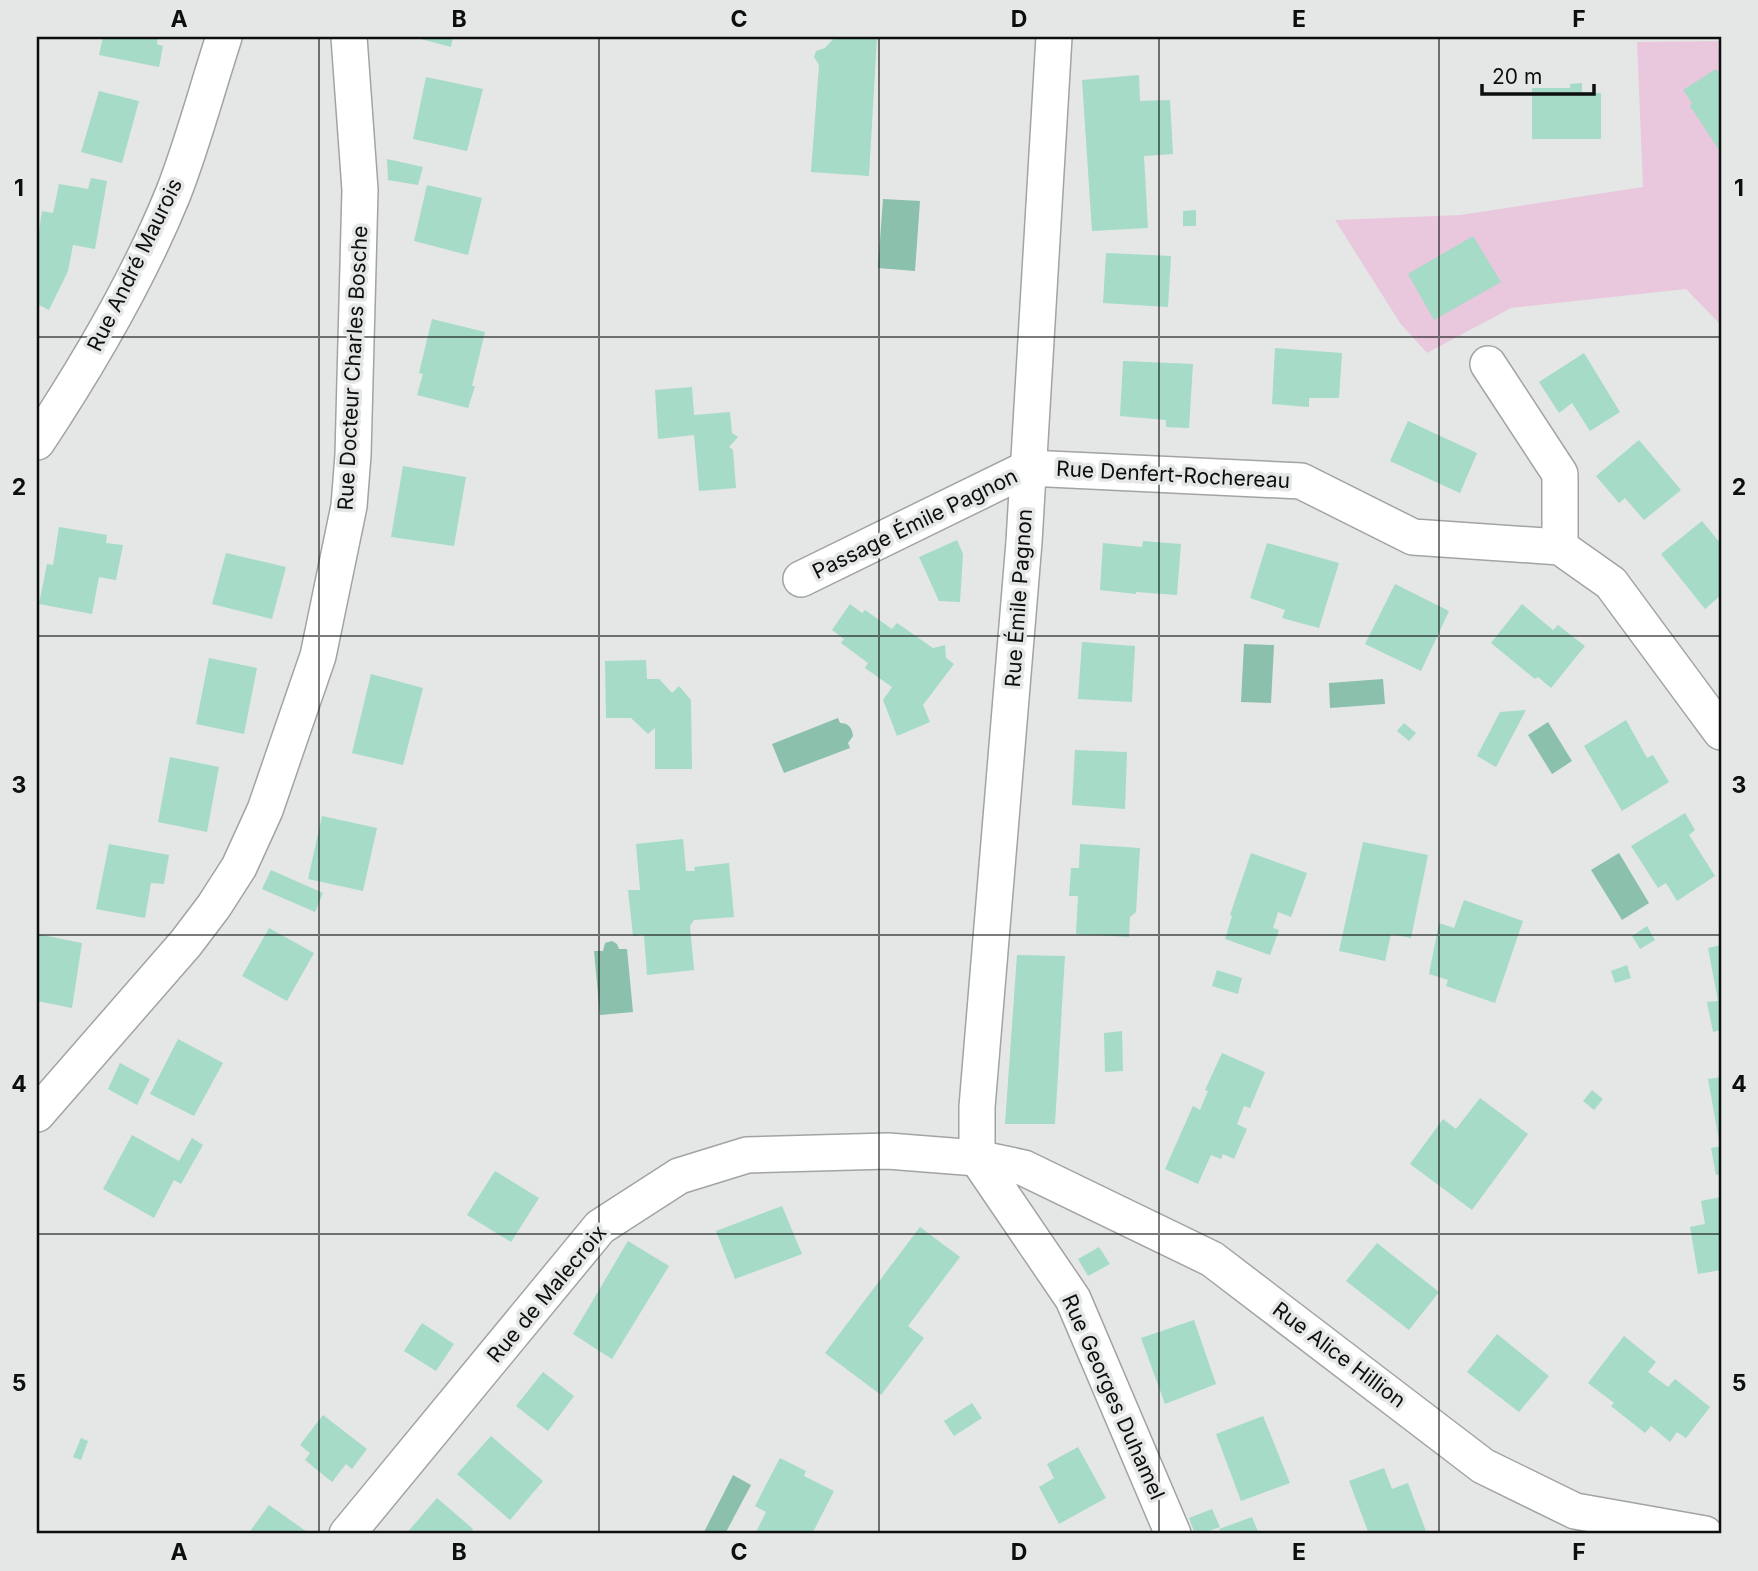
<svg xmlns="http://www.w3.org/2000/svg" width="1758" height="1571" viewBox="0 0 1758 1571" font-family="Inter,sans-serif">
<rect width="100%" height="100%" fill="#e4e7e6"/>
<polygon fill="#e9c7dd" points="1721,41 1721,325 1686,289 1511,308 1427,353 1400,323 1335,220 1461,215 1643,187 1637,42"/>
<g fill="#8ac0ac">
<polygon points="883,199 920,201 915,271 878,268"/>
<polygon points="1244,644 1274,645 1271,703 1241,702"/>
<polygon points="1383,679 1385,704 1330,708 1329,683"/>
<path d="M838,718L840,723C848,723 852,727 853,736L848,743L850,748L784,773L772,744Z"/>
<polygon points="1548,722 1572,761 1552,774 1528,735"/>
<polygon points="1619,853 1649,903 1622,920 1591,870"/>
<polygon points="612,941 617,944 619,949 627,949 633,1012 600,1015 594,951 603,951 605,943"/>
<polygon points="733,1475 751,1485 725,1534 703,1534"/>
</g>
<g fill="#a5dbc7">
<polygon points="103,37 158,37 157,44 163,46 159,67 99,55"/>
<polygon points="413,37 453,37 451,47"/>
<polygon points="835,37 877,37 869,176 811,172 819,65 814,57 816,51 825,48"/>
<polygon points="1716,69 1721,76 1721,153 1690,106 1692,103 1683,90"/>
<polygon points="1139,75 1140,101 1170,100 1173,154 1144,156 1148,228 1092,231 1082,80"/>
<polygon points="426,77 483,89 467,151 413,139"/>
<polygon points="1582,83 1582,92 1601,93 1601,139 1532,139 1532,88 1570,88 1570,84"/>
<polygon points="99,91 139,101 122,163 81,152"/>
<polygon points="387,159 423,167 418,185 388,180"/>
<polygon points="91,178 107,181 95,249 73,245 68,271 49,310 37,304 37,245 42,211 53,213 59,184 88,189"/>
<polygon points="427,185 482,198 468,255 414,241"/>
<polygon points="1196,210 1196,226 1183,226 1183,211"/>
<polygon points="1473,236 1501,282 1434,320 1408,274"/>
<polygon points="1106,253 1171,256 1168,307 1103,303"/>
<polygon points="432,319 485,332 472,386 475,386 468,408 417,395 423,374 419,373"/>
<polygon points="1275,348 1342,353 1339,398 1309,398 1309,407 1272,404"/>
<polygon points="1584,353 1620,412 1590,431 1572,403 1559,413 1539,382"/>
<polygon points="1123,361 1193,364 1189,428 1166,427 1166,420 1120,416"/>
<polygon points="692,387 694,415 730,412 732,433 738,437 729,447 733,450 736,488 699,491 694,435 658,439 655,390"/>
<polygon points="1408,421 1477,453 1460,493 1390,461"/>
<polygon points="1639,440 1681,490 1644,520 1625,498 1619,503 1596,476"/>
<polygon points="403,466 466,477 454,546 391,537"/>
<polygon points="1702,521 1721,544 1721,595 1705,609 1661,554"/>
<polygon points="59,527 107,535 106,543 123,545 116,580 99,577 92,614 39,604 47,564 53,565"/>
<polygon points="957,540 963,554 960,602 939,601 919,557"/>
<polygon points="1143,541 1181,544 1177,595 1136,592 1136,594 1100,590 1103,543 1142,547"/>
<polygon points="1267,543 1339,563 1319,628 1282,618 1285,610 1250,598"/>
<polygon points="226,553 286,567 272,619 212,604"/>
<polygon points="1395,584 1449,611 1421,671 1365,644"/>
<polygon points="850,604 862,613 865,610 892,629 897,623 933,648 945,645 946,658 954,664 923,705 930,722 897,736 883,700 892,687 865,668 868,663 841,643 844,639 832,630"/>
<polygon points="1522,604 1553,630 1558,625 1585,646 1551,688 1538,677 1535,679 1491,643"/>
<polygon points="1082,642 1135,646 1132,702 1078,699"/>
<polygon points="209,658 257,668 244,734 196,724"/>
<polygon points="646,660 647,679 659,679 672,693 679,686 691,700 692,769 655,769 655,728 648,734 631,718 606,718 605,661"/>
<polygon points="371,674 423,688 403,765 352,753"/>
<polygon points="1526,710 1496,767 1477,756 1500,712"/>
<polygon points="1626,720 1647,758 1653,755 1669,782 1622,811 1584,746"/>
<polygon points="1404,723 1416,733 1409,741 1397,731"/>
<polygon points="1075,750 1127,752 1125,809 1072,805"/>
<polygon points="170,757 219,767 207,832 158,822"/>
<polygon points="1685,813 1695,830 1689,835 1715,876 1677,901 1666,883 1658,888 1631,846"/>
<polygon points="322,816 377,828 363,891 308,879"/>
<polygon points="683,839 686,871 695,871 694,867 729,863 734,917 694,920 690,926 694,970 647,975 644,935 633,936 628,890 640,890 636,844"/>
<polygon points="1363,842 1428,855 1411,938 1391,934 1385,961 1339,951"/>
<polygon points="109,844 169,855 164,884 151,883 145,918 96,909"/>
<polygon points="1080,844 1140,848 1136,912 1130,917 1129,937 1076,934 1078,896 1069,896 1071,868 1079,868"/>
<polygon points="1251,853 1307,873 1291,917 1278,912 1273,928 1279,930 1270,955 1225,939 1232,916 1230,915"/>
<polygon points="271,870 323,893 315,912 262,889"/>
<polygon points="1464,900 1523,921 1495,1003 1446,986 1448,980 1429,974 1439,923 1454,928"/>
<polygon points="1647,926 1655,940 1640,949 1632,936"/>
<polygon points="269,928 314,953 287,1001 242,976"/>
<polygon points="37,934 82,943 72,1008 37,1001"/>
<polygon points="1721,945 1721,1030 1713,1032 1707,1002 1718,1001 1708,948"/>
<polygon points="1017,955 1065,956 1055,1124 1005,1124"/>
<polygon points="1627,965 1631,978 1615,983 1611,971"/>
<polygon points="1217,970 1242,978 1238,994 1212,986"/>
<polygon points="1122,1031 1123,1071 1105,1072 1104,1033"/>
<polygon points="178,1039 223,1063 194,1116 150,1094"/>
<polygon points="1222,1053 1265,1072 1250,1108 1244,1106 1237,1124 1247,1129 1234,1159 1223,1154 1221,1159 1211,1155 1198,1184 1165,1169 1193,1106 1200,1110 1208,1091 1205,1090"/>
<polygon points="120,1063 150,1079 137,1105 108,1089"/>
<polygon points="1721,1077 1721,1146 1720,1146 1708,1079"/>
<polygon points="1592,1090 1603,1099 1594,1110 1583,1101"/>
<polygon points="1480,1098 1528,1134 1472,1210 1410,1164 1443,1119 1456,1129"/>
<polygon points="132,1135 179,1161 192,1138 203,1145 181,1184 174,1180 154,1218 103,1189"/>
<polygon points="1721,1146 1721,1174 1716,1175 1711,1148"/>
<polygon points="495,1171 539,1198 511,1242 467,1215"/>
<polygon points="1721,1197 1721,1270 1698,1274 1690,1227 1705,1224 1701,1201"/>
<polygon points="782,1206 802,1254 735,1279 716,1231"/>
<polygon points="920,1227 960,1257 908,1326 924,1338 881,1395 825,1353"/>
<polygon points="628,1241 669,1266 612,1359 573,1334"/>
<polygon points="1377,1243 1439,1292 1409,1330 1346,1281"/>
<polygon points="1099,1247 1110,1264 1088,1276 1078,1259"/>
<polygon points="1194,1320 1216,1384 1165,1404 1141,1338"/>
<polygon points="422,1323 454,1344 436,1371 404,1351"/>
<polygon points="1497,1334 1549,1376 1519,1412 1467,1372"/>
<polygon points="1624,1336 1656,1362 1648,1372 1668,1387 1675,1379 1710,1407 1686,1438 1677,1432 1670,1442 1651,1426 1645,1433 1611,1406 1614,1403 1588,1383"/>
<polygon points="543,1372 574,1396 548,1431 516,1406"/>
<polygon points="972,1403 982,1418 954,1436 944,1421"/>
<polygon points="323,1415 367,1449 352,1469 346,1464 332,1482 305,1460 310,1453 300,1445"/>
<polygon points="1263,1416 1290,1483 1241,1501 1216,1434"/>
<polygon points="491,1436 543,1481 510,1520 457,1474"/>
<polygon points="81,1438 88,1441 81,1460 73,1457"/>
<polygon points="1078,1447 1106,1498 1059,1524 1039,1487 1054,1478 1047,1464"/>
<polygon points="780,1458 806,1471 804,1476 834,1491 812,1534 755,1534 766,1512 755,1506"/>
<polygon points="1384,1468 1392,1489 1408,1483 1427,1534 1369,1534 1349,1481"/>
<polygon points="437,1498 473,1529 469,1534 406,1534"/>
<polygon points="269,1505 310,1534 248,1534"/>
<polygon points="1212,1509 1220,1527 1201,1534 1195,1534 1189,1518"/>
<polygon points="1252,1517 1259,1534 1221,1534 1219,1529"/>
</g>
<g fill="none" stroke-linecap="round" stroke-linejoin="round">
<defs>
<g id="minor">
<polyline points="1488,364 1560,474 1560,547"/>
<path d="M37,442C88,365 138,280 173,194C193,143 207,89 224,37"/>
<polyline points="801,579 1028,468 1301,481 1413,537 1560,547 1611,583 1721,732"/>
<polyline points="37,1114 186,943 214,906 239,867 265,810 318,656 349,506 353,455 360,190 349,37"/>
<polyline points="977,1158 977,1107 1024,542 1054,37"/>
<polyline points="977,1158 1073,1299 1173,1534"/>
<polyline points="347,1534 600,1227 679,1176 747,1155 888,1151 977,1158 1024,1168 1212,1259 1483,1466 1575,1511 1705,1534"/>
</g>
</defs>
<use href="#minor" stroke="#a1a4a3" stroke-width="38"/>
<use href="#minor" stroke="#fff" stroke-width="35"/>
</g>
<path fill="none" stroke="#0d0f0e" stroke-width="2" stroke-opacity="0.55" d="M319,37V1534M599,37V1534M879,37V1534M1159,37V1534M1439,37V1534M37,337H1721M37,636H1721M37,935H1721M37,1234H1721"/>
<g text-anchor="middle" stroke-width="7" stroke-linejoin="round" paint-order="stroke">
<g font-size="21" fill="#0d0f0e" stroke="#e4e7e6">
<text transform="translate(135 265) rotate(-64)" y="7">Rue André Maurois</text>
<text transform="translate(353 368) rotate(-87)" y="7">Rue Docteur Charles Bosche</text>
<text transform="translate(1173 475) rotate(3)" y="7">Rue Denfert-Rochereau</text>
<text transform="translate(915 524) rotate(-26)" y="7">Passage Émile Pagnon</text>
<text transform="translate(1019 598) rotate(-86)" y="7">Rue Émile Pagnon</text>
<text transform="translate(547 1294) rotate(-50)" y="7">Rue de Malecroix</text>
<text transform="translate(1339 1355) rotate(37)" y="7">Rue Alice Hillion</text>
<text transform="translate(1113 1397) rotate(66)" y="7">Rue Georges Duhamel</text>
</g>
</g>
<rect width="1758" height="1571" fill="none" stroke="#e4e7e6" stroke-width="77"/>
<path d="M1482 84v10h112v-10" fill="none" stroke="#0d0f0e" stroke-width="3.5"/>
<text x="1492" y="84" font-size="21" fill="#0d0f0e" stroke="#e4e7e6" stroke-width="5" paint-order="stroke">20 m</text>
<rect x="38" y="38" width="1682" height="1494" fill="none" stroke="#0d0f0e" stroke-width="2.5"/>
<g font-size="23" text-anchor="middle" font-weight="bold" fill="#0d0f0e">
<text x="179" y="27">A</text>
<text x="459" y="27">B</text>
<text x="739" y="27">C</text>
<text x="1019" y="27">D</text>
<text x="1299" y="27">E</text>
<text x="1579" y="27">F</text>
<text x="19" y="196">1</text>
<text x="1739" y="196">1</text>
<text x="19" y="495">2</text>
<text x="1739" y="495">2</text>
<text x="19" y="793">3</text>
<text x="1739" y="793">3</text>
<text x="19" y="1092">4</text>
<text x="1739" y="1092">4</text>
<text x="19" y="1391">5</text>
<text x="1739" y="1391">5</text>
<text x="179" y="1560">A</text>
<text x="459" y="1560">B</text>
<text x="739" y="1560">C</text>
<text x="1019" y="1560">D</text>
<text x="1299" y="1560">E</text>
<text x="1579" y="1560">F</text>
</g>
</svg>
